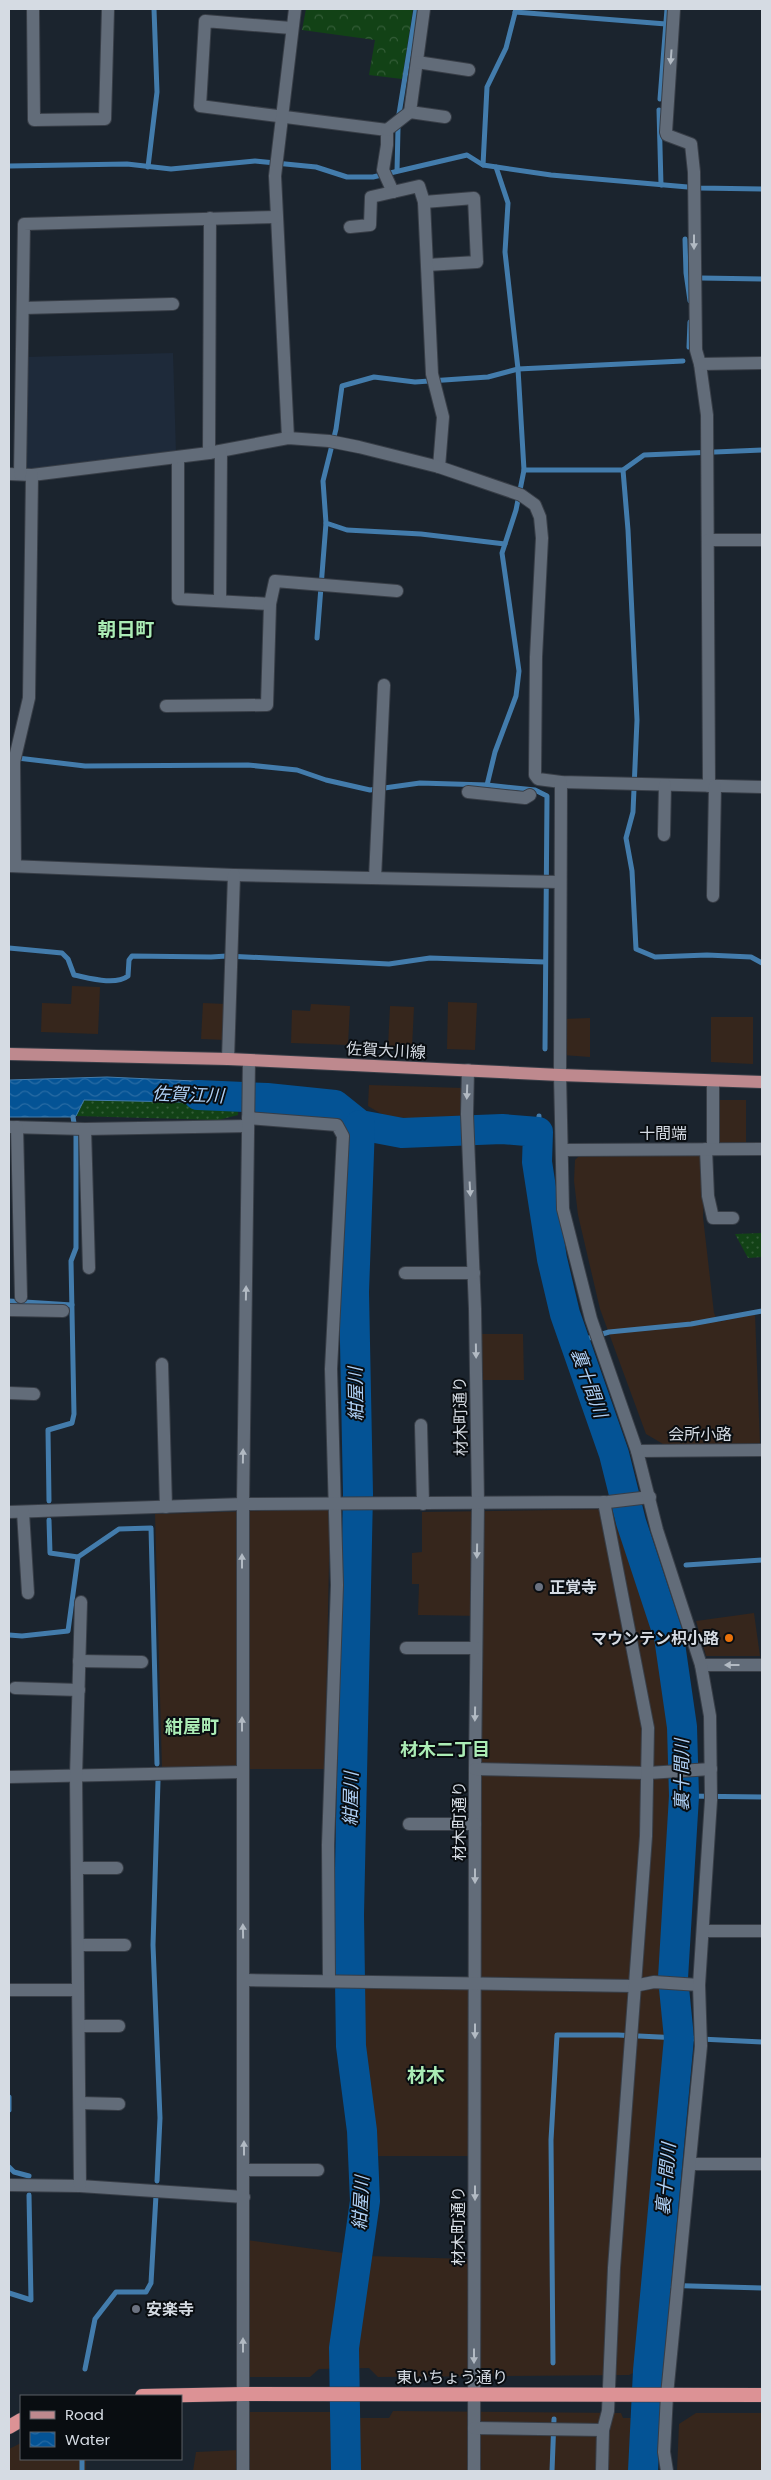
<svg xmlns="http://www.w3.org/2000/svg" width="771" height="2480" viewBox="0 0 771 2480" font-family="Poppins,'Noto Sans JP',sans-serif">
<defs>
<pattern id="grass-dots" width="8" height="8" patternUnits="userSpaceOnUse" patternTransform="scale(1.25)"><rect width="8" height="8" fill="#124216"/><path d="M2 2h.1M6 6h.1" fill="none" stroke="#345d38" stroke-width="1.8" stroke-linecap="round"/></pattern>
<pattern id="forest-crowns" width="20" height="18" patternUnits="userSpaceOnUse" patternTransform="scale(1.25)"><rect width="20" height="18" fill="#124216"/><path d="M2 6a3 3 0 1 1 6 0M12 15a3 3 0 1 1 6 0" fill="none" stroke="#345d38"/></pattern>
<pattern id="water-waves" width="16" height="10" patternUnits="userSpaceOnUse" patternTransform="scale(1.25)"><rect width="16" height="10" fill="#045395"/><path d="M0 5q4-4 8 0t8 0" fill="none" stroke="#286ba4"/></pattern>
</defs>
<rect width="100%" height="100%" fill="#1b242e"/>
<g fill="#36261c">
<polygon points="72,986 100,987 98,1034 41,1032 42,1003 71,1004"/>
<polygon points="448,1002 477,1003 475,1050 447,1049"/>
<polygon points="203,1003 226,1004 225,1040 201,1039"/>
<polygon points="311,1004 350,1006 348,1045 291,1043 292,1010 310,1011"/>
<polygon points="390,1006 414,1007 412,1048 388,1047"/>
<polygon points="711,1017 753,1017 753,1064 711,1062"/>
<polygon points="590,1018 590,1057 563,1055 563,1019"/>
<polygon points="369,1085 463,1088 463,1117 418,1119 385,1116 368,1106"/>
<polygon points="717,1100 746,1100 746,1145 716,1145"/>
<polygon points="706,1154 703,1217 714,1313 718,1322 755,1314 760,1444 663,1444 646,1434 600,1309 578,1215 574,1181 575,1160 580,1155"/>
<polygon points="479,1334 523,1334 524,1380 480,1380"/>
<polygon points="330,1509 325,1769 162,1769 155,1514"/>
<polygon points="618,1509 661,1642 676,1729 676,1805 666,1971 672,2048 644,2368 629,2375 378,2377 369,2368 319,2369 310,2377 239,2377 239,2239 366,2256 469,2259 469,2156 373,2156 361,2049 362,1985 478,1986 481,1616 418,1615 419,1584 412,1584 412,1553 422,1552 422,1512"/>
<polygon points="754,1613 760,1656 706,1656 696,1621"/>
<polygon points="393,2411 621,2413 623,2418 637,2418 636,2471 355,2471 352,2418 389,2418"/>
<polygon points="240,2412 339,2412 341,2471 193,2471 196,2452 239,2450"/>
<polygon points="696,2413 762,2413 762,2471 677,2471 679,2424"/>
<polygon points="21,2443 21,2459 86,2459 86,2471 9,2471 9,2449"/>
</g>
<polygon fill="#1e2a3a" points="173,353 176,453 25,473 25,357"/>
<g fill="url(#grass-dots)">
<polygon points="84,1100 228,1103 238,1107 238,1115 218,1120 76,1116"/>
<polygon points="762,1233 762,1257 748,1258 735,1234"/>
</g>
<polygon fill="url(#forest-crowns)" points="306,9 413,9 402,79 369,75 375,40 302,30"/>
<polygon fill="url(#water-waves)" stroke="#437cac" points="107,1077 238,1083 238,1107 228,1103 84,1100 76,1116 73,1117 9,1117 9,1080"/>
<g fill="none" stroke-linecap="round" stroke-linejoin="round">
<g stroke="#437cac" stroke-width="5">
<polyline points="515,12 666,24"/>
<polyline points="660,99 667,9"/>
<polyline points="659,110 661,185"/>
<polyline points="399,114 416,9"/>
<polyline points="483,165 487,87 506,48 516,9"/>
<polyline points="9,166 127,164 171,169 255,161 316,167 347,177 373,177 467,155 483,165 551,175 699,188 762,189"/>
<polyline points="148,167 157,92 154,9"/>
<polyline points="397,171 398,129"/>
<polyline points="685,239 686,273 690,301"/>
<polyline points="701,278 762,279"/>
<polyline points="689,347 690,322"/>
<polyline points="524,470 623,470 644,455 762,450"/>
<polyline points="623,470 628,530 637,720 633,812 626,838 632,871 636,949 655,957 707,955 751,957 762,963"/>
<polyline points="505,544 421,534 347,530 326,523 323,481 336,429 342,386 374,377 415,382 488,377 518,369 683,361"/>
<polyline points="317,638 326,523"/>
<polyline points="9,757 85,766 248,765 297,770 326,780 370,790 420,783 487,785 535,790 547,796 545,1049"/>
<polyline points="487,785 495,752 516,696 519,671 502,553 516,510 524,470 518,369 505,252 508,203 496,167"/>
<path d="M9,948L62,953L68,959L74,975C89,978 115,986 128,976L129,960L132,956L211,957L227,956L389,964L430,958L545,962"/>
<polyline points="538,1132 539,1116"/>
<polyline points="9,1301 72,1305"/>
<polyline points="576,1342 609,1332 691,1324 762,1311"/>
<polyline points="49,1501 48,1430 72,1423 74,1414 71,1261 76,1248 76,1135 73,1117"/>
<polyline points="49,1520 50,1553 78,1557 119,1529 151,1528 157,1764"/>
<polyline points="686,1565 762,1560"/>
<polyline points="9,1635 22,1636 68,1631 78,1557"/>
<polyline points="684,1796 762,1797"/>
<polyline points="9,2097 9,2110"/>
<polyline points="9,2167 14,2172 29,2176"/>
<polyline points="157,2181 160,2118 153,1945 158,1781"/>
<polyline points="657,2285 762,2288"/>
<polyline points="9,2293 31,2300 29,2195"/>
<polyline points="553,2363 551,2140 557,2035 618,2035 762,2042"/>
<polyline points="85,2369 95,2319 116,2292 146,2292 151,2283 156,2195"/>
<polyline points="82,2471 82,2459"/>
<polyline points="552,2471 554,2419"/>
</g>
<g stroke="#045395" stroke-width="30">
<polyline points="198,1095 267,1098 335,1105 360,1125 402,1133 502,1129 538,1132 537,1162 552,1259 565,1314 614,1454 631,1522 669,1637 682,1727 684,1796 673,1978 679,2038 648,2371 643,2471"/>
<polyline points="346,2471 344,2348 365,2201 362,2131 351,2046 349,1915 358,1494 354,1292 360,1125"/>
</g>
<defs>
<g id="minor">
<polyline points="33,9 34,120 105,119 108,9"/>
<polyline points="424,9 410,112 445,117"/>
<polyline points="674,9 666,132 667,135 691,144 694,172 696,350 700,364 707,415 709,786"/>
<polyline points="291,28 205,21 200,106 387,130 387,145 383,170 393,192"/>
<polyline points="417,62 469,70"/>
<polyline points="387,130 410,112"/>
<polyline points="424,202 474,198 477,262 427,265"/>
<polyline points="350,227 370,225 371,197 419,186 424,202 432,374 443,417 439,467"/>
<polyline points="23,308 173,304"/>
<polyline points="700,364 762,363"/>
<polyline points="288,438 275,176 295,9"/>
<polyline points="209,453 210,218"/>
<polyline points="178,457 178,599 270,604"/>
<polyline points="9,474 32,475 209,453 288,438 329,441 359,447 439,467 521,495 535,505 540,517 542,538 536,657 535,775 538,779 561,782 762,787"/>
<polyline points="20,474 24,224 276,217"/>
<polyline points="708,540 762,540"/>
<polyline points="220,601 221,451"/>
<polyline points="166,706 267,705 270,604 275,581 397,591"/>
<polyline points="468,792 525,798 530,795"/>
<polyline points="664,835 665,785"/>
<polyline points="9,866 234,875 559,882"/>
<polyline points="15,866 14,762 29,698 32,475"/>
<polyline points="375,878 384,685"/>
<polyline points="713,896 715,786"/>
<polyline points="228,1059 234,875"/>
<polyline points="468,1070 467,1114 475,1309 478,1503 475,1769 474,2471"/>
<polyline points="560,1075 561,782"/>
<polyline points="713,1081 713,1149"/>
<polyline points="248,1118 337,1125 343,1136 331,1369 337,1585 328,1845 329,1981"/>
<polyline points="9,1127 85,1129 248,1126"/>
<polyline points="17,1127 21,1297"/>
<polyline points="85,1129 89,1268"/>
<polyline points="706,1149 708,1196 713,1218 733,1218"/>
<polyline points="563,1150 762,1149"/>
<polyline points="405,1273 474,1273"/>
<polyline points="9,1310 63,1311"/>
<polyline points="162,1364 166,1507"/>
<polyline points="9,1393 34,1394"/>
<polyline points="421,1425 423,1504"/>
<polyline points="637,1451 762,1450"/>
<polyline points="9,1512 243,1504 608,1502 650,1497"/>
<polyline points="23,1512 28,1593"/>
<polyline points="406,1648 476,1648"/>
<polyline points="79,1661 142,1662"/>
<polyline points="701,1665 762,1665"/>
<polyline points="15,1688 79,1690"/>
<polyline points="475,1769 648,1773 711,1769"/>
<polyline points="9,1777 242,1772"/>
<polyline points="409,1824 475,1824"/>
<polyline points="77,1868 117,1868"/>
<polyline points="704,1931 762,1931"/>
<polyline points="78,1945 125,1945"/>
<polyline points="244,1980 634,1986 654,1982 699,1985"/>
<polyline points="9,1990 78,1990"/>
<polyline points="79,2026 119,2026"/>
<polyline points="80,2103 119,2104"/>
<polyline points="691,2164 762,2164"/>
<polyline points="244,2170 318,2170"/>
<polyline points="9,2185 80,2186 244,2197"/>
<polyline points="80,2186 76,1776 81,1602"/>
<polyline points="474,2428 603,2430"/>
<polyline points="243,2471 243,1504 249,1060"/>
<polyline points="602,2471 603,2430 608,2411 614,2268 646,1836 648,1728 604,1502"/>
<polyline points="667,2471 664,2452 667,2395"/>
</g>
<polyline id="tertiary" points="560,1075 563,1209 591,1319 637,1451 657,1530 701,1665 710,1716 711,1800 699,1985 701,2046 667,2395"/>
<polyline id="primary" points="9,1054 228,1059 560,1075 762,1082"/>
<g id="trunk">
<polyline points="142,2396 244,2394 762,2395"/>
<polyline points="9,2427 21,2420"/>
</g>
</defs>
<use href="#minor" stroke="#383e47" stroke-width="14"/>
<use href="#tertiary" stroke="#383e47" stroke-width="14"/>
<use href="#primary" stroke="#383e47" stroke-width="14"/>
<use href="#trunk" stroke="#383e47" stroke-width="15"/>
<use href="#minor" stroke="#626c79" stroke-width="12"/>
<use href="#tertiary" stroke="#626c79" stroke-width="12"/>
<use href="#primary" stroke="#be898e" stroke-width="12"/>
<use href="#trunk" stroke="#dc9295" stroke-width="14"/>
</g>
<defs><path id="oneway-solid" d="M-6-.8H1V-3.2L6.5 0L1 3.2V.8H-6Z" transform="scale(1.25)"/></defs>
<g fill="#b2bac3">
<use href="#oneway-solid" transform="translate(671 57) rotate(94)"/>
<use href="#oneway-solid" transform="translate(694 242) rotate(90)"/>
<use href="#oneway-solid" transform="translate(467 1092) rotate(92)"/>
<use href="#oneway-solid" transform="translate(470 1189) rotate(87)"/>
<use href="#oneway-solid" transform="translate(246 1293) rotate(-89)"/>
<use href="#oneway-solid" transform="translate(476 1351) rotate(89)"/>
<use href="#oneway-solid" transform="translate(243 1456) rotate(-89)"/>
<use href="#oneway-solid" transform="translate(477 1551) rotate(91)"/>
<use href="#oneway-solid" transform="translate(242 1561) rotate(-90)"/>
<use href="#oneway-solid" transform="translate(732 1665) rotate(180)"/>
<use href="#oneway-solid" transform="translate(475 1714) rotate(91)"/>
<use href="#oneway-solid" transform="translate(242 1724) rotate(-90)"/>
<use href="#oneway-solid" transform="translate(475 1876) rotate(90)"/>
<use href="#oneway-solid" transform="translate(243 1931) rotate(-91)"/>
<use href="#oneway-solid" transform="translate(475 2031) rotate(90)"/>
<use href="#oneway-solid" transform="translate(244 2148) rotate(-90)"/>
<use href="#oneway-solid" transform="translate(475 2193) rotate(90)"/>
<use href="#oneway-solid" transform="translate(243 2345) rotate(-90)"/>
<use href="#oneway-solid" transform="translate(474 2356) rotate(90)"/>
</g>
<g fill="#6b7280" stroke="#090d11" stroke-width="2">
<circle cx="539" cy="1587" r="5"/>
<circle cx="136" cy="2309" r="5"/>
</g>
<circle fill="#e8710a" stroke="#090d11" stroke-width="2" cx="729" cy="1638" r="5"/>
<g text-anchor="middle" stroke-width="4" stroke-linejoin="round" paint-order="stroke">
<g font-size="16" fill="#d5dbe3" stroke="#090d11">
<text transform="translate(386 1050) rotate(3)" y="6">佐賀大川線</text>
<text x="663" y="1139">十間端</text>
<text transform="translate(460 1416) rotate(-91)" y="6">材木町通り</text>
<text x="700" y="1440">会所小路</text>
<text transform="translate(459 1821) rotate(-90)" y="6">材木町通り</text>
<text transform="translate(458 2226) rotate(-90)" y="6">材木町通り</text>
<text x="452" y="2383">東いちょう通り</text>
</g>
<g font-size="16" font-weight="bold" fill="#d5dbe3" stroke="#090d11" text-anchor="start">
<text x="549" y="1593">正覚寺</text>
<text x="719" y="1644" text-anchor="end">マウンテン枳小路</text>
<text x="146" y="2315">安楽寺</text>
</g>
<g font-size="18" font-style="italic" fill="#afd0f5" stroke="#090d11">
<text transform="translate(188 1095) rotate(2)" y="6">佐賀江川</text>
<text transform="translate(589 1383) rotate(70)" y="6">裏十間川</text>
<text transform="translate(356 1394) rotate(-91)" y="6">紺屋川</text>
<text transform="translate(682 1775) rotate(-90)" y="6">裏十間川</text>
<text transform="translate(351 1799) rotate(-89)" y="6">紺屋川</text>
<text transform="translate(666 2179) rotate(-85)" y="6">裏十間川</text>
<text transform="translate(361 2203) rotate(-87)" y="6">紺屋川</text>
</g>
<g font-size="18" font-weight="bold" fill="#abecb5" stroke="#090d11">
<text x="192" y="1733">紺屋町</text>
<text x="445" y="1756">材木二丁目</text>
</g>
<g font-size="19" font-weight="bold" fill="#abecb5" stroke="#090d11">
<text x="126" y="636">朝日町</text>
<text x="426" y="2082">材木</text>
</g>
</g>
<rect width="771" height="2480" fill="none" stroke="#d5dbe3" stroke-width="20"/>
<rect x="20" y="2395" width="162" height="65" fill="#090d11" stroke="#5b5f65"/>
<rect x="30" y="2411" width="25" height="8" fill="#be898e" stroke="#5b5f65"/>
<text x="65" y="2420" font-size="15" fill="#d5dbe3">Road</text>
<rect x="30" y="2432" width="25" height="15" fill="url(#water-waves)" stroke="#5b5f65"/>
<text x="65" y="2445" font-size="15" fill="#d5dbe3">Water</text>
</svg>
